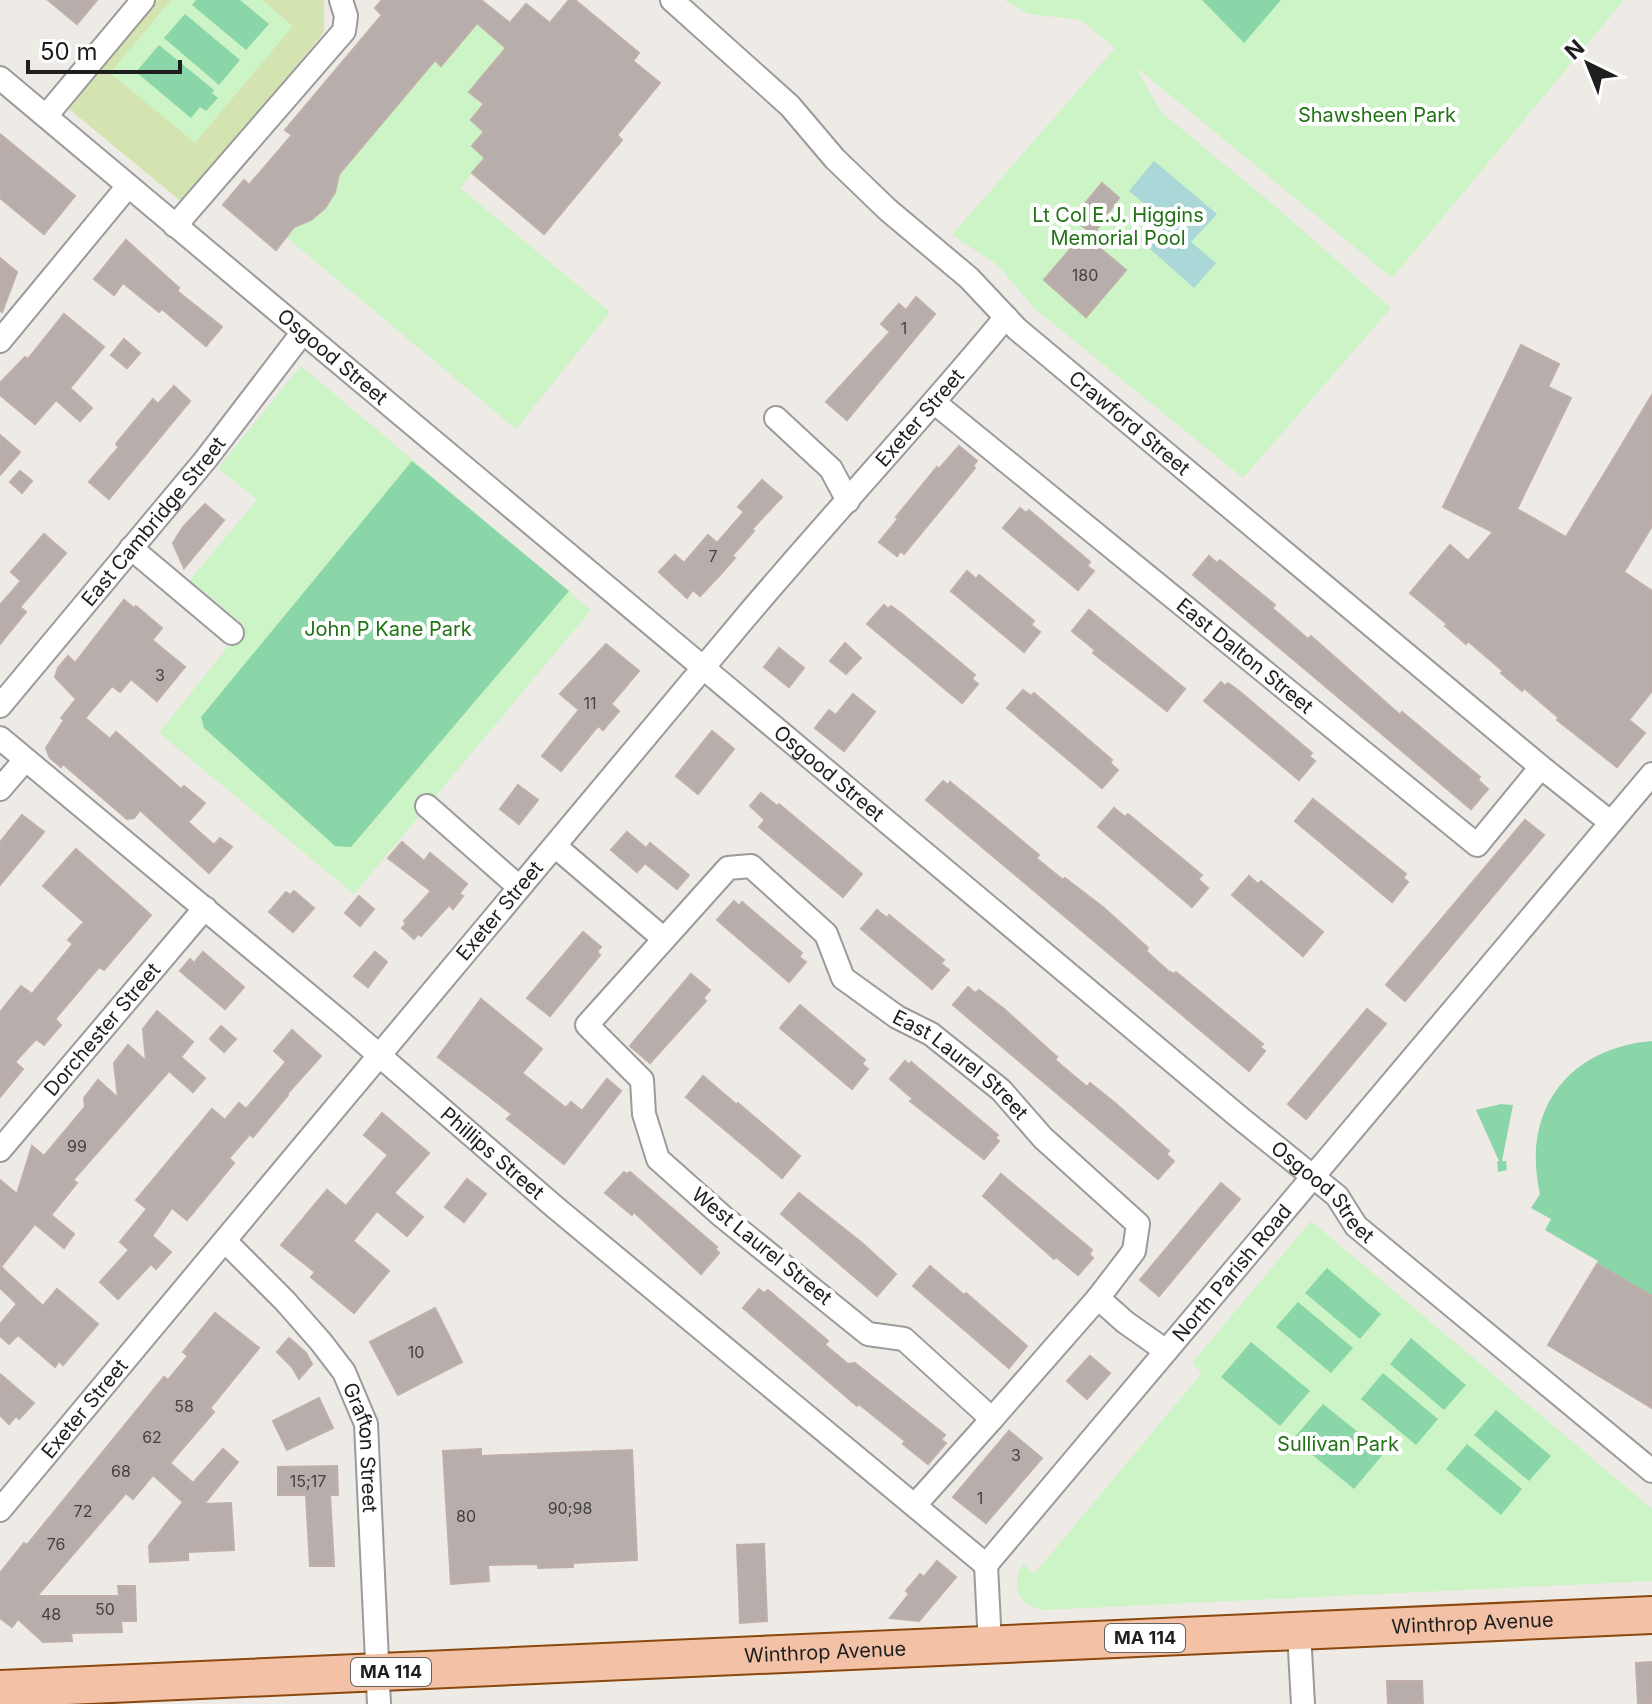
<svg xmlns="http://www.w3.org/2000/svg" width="1652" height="1704" viewBox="0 0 1652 1704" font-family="Inter,sans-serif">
<rect width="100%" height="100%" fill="#eeeae5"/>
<polygon fill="#d4e4b0" points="157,0 324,0 324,32 183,203 69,109"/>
<g fill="#ccf4c6">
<polygon points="171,0 262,0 293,26 195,143 110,73"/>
<polygon points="1004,0 1624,0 1392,278 1136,67 1160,111 1276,207 1391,308 1243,478 1034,308 998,265 952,235 1115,48 1081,20 1029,14"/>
<path d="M477,23L506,48L470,92L484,104L471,120L484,132L472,146L485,158L460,188L610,312L516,429L286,237C308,210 333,222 339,174L435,60L442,65Z"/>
<polygon points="301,366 591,610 354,894 159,733 245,625 189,581 257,500 218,468"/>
<path d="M1311,1221L1652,1509V1581L1043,1610C1018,1606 1010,1585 1023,1564L1034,1574L1202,1373L1192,1363Z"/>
</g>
<g fill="#8bd6a9">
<polygon points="196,0 240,0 269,24 246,50 192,5"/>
<polygon points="1202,0 1281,0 1244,43"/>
<polygon points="185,14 240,60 219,85 164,38"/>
<polygon points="159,45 214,90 212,93 218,98 206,111 200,107 191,118 136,72"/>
<polygon points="412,461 569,591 351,847 335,846 204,728 201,717"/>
<path d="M1652,1041V1408L1548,1345L1598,1261L1545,1230L1551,1219L1531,1208L1540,1194C1521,1111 1568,1048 1652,1041Z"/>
<polygon points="1501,1104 1513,1105 1502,1161 1506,1161 1507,1170 1498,1172 1497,1162 1499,1161 1476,1110"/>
<polygon points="1327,1268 1381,1314 1360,1339 1305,1293"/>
<polygon points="1298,1302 1353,1348 1331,1373 1276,1327"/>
<polygon points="1411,1338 1466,1385 1444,1410 1390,1364"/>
<polygon points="1251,1342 1310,1391 1280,1426 1221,1377"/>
<polygon points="1383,1373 1438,1419 1416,1445 1361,1399"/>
<polygon points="1323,1404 1384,1453 1354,1489 1293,1439"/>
<polygon points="1496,1410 1551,1456 1529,1481 1474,1435"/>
<polygon points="1467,1444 1522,1489 1501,1515 1446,1469"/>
</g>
<polygon fill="#aad7d8" points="1154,161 1217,214 1191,242 1216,263 1194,288 1139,239 1156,214 1129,191"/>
<g fill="#b7aeab" stroke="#bfaea9" stroke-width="2">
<polygon points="48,0 97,0 77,24"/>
<polygon points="382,0 481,0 510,23 526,4 550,23 569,0 575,0 639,53 633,61 660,83 617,135 622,140 544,234 472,173 485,158 472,146 484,132 471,120 484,104 469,92 506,48 477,23 441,66 435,60 339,174 335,192 325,208 311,220 294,227 276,250 223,205 244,180 249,185 292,135 285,130 382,15 375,8"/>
<polygon points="0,134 75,196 44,234 0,198"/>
<polygon points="1102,183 1119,198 1093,235 1073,218"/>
<polygon points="1083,234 1126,270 1086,317 1044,280"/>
<polygon points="126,240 179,288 177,291 222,327 206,346 162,309 159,312 123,283 114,295 94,279"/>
<polygon points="0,258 17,272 2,312 0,311"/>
<polygon points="916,297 935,314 847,420 826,402 890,332 881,324 899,304 906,310"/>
<polygon points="64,314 104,347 70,388 92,408 80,421 56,400 35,424 0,395 0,383 25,357 28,359"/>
<polygon points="124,339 140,353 127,368 111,355"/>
<polygon points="1521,345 1559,364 1548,387 1571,398 1517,509 1566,537 1652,395 1652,526 1624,572 1652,591 1652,691 1629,720 1645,733 1617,767 1557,720 1559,718 1524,688 1522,691 1501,673 1503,671 1468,641 1466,644 1445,626 1447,624 1410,593 1450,545 1468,561 1493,532 1443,507"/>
<polygon points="174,386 190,401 109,499 89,482 119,447 116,444 153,399 158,404"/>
<polygon points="0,435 20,452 0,475"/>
<polygon points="959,446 977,461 973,466 975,468 904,554 901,551 897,556 879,542 898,519 896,517 937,467 939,469"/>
<polygon points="20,471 32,481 22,493 10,482"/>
<polygon points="762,480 782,497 752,529 754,531 732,556 735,558 718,577 700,596 693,590 687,598 659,572 675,555 684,563 708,535 717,543 744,512 738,507"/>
<polygon points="205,504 224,520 184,568 173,543 183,527"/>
<polygon points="1020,508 1026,513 1029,510 1090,562 1087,566 1094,571 1078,590 1003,528"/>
<polygon points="44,534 66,553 20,607 26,612 0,644 0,605 21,581 11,572"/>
<polygon points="1209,556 1217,563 1220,560 1275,605 1272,608 1308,639 1311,636 1400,715 1402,712 1480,777 1478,780 1488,789 1471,809 1193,575"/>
<polygon points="967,571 976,579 979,575 1034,621 1031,625 1040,632 1024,652 951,591"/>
<polygon points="124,600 134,608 136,606 162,628 152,640 185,667 157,701 131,679 120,692 112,686 85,718 110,739 116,732 181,789 184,786 205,803 188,822 214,845 220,838 232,847 209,873 140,810 134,818 127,819 63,764 61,767 50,758 46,748 64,720 61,718 76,699 55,677 58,668 68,656 75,663"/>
<polygon points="884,605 888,609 891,606 902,614 975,675 972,679 978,684 962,703 867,624"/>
<polygon points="1089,610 1185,689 1167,711 1093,653 1095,650 1072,631"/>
<polygon points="845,643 861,658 846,674 830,661"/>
<polygon points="606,644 639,671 611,704 619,711 603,730 598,726 561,771 542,756 579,710 560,694"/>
<polygon points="779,648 804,668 789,687 764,667"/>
<polygon points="1221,682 1225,686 1228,683 1239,691 1312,753 1309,756 1315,761 1299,780 1204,701"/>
<polygon points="1023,690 1031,696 1034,693 1112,760 1110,763 1118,770 1102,788 1007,708"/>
<polygon points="853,694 875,712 844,751 815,728 829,710 836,715"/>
<polygon points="712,731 734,749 698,794 676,776"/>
<polygon points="943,781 948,785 950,782 975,802 1039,855 1036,858 1063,880 1065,878 1104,908 1148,948 1146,951 1168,971 1174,974 1176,972 1263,1044 1260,1047 1265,1051 1249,1071 926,800"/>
<polygon points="518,785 538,800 519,824 500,809"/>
<polygon points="761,793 777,806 779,804 862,874 843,897 759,827 765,820 750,806"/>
<polygon points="1313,799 1406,874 1403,878 1408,882 1392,902 1295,821"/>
<polygon points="1114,808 1125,817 1128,814 1202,875 1198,879 1208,888 1192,907 1098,827"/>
<polygon points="22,815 44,832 0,885 0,842"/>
<polygon points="1525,820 1544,835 1405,1001 1386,985"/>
<polygon points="627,832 646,848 650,843 689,875 677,889 645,863 637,872 611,850"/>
<polygon points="402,842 424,861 430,853 467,884 459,894 463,896 453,909 449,905 421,936 418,934 414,939 402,928 406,924 404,921 431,891 388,858"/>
<polygon points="76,849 151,915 104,970 99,967 55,1019 61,1025 44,1045 36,1039 15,1062 23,1069 0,1097 0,1012 21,986 32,994 73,944 68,940 84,922 43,886"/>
<polygon points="1249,876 1258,884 1261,881 1323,932 1303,956 1232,895"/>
<polygon points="294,891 314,908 293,932 269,912 286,892 290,895"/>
<polygon points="359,896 374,909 360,926 345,913"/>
<polygon points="734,901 739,906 742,902 802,953 799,957 806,962 789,982 717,920"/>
<polygon points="877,910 887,918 889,915 944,960 941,964 949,970 932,989 861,929"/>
<polygon points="583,932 601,947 597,952 600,955 550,1016 527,998"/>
<polygon points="203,952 244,987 225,1009 180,971 190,959 194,963"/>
<polygon points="375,952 387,962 368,987 354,976"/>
<polygon points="691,974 710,990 703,998 706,1001 650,1063 630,1046"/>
<polygon points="968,987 975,993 979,990 1004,1009 1057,1057 1055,1060 1087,1087 1090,1083 1115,1103 1169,1151 1166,1154 1174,1161 1158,1179 953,1005"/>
<polygon points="481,999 542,1049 522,1073 566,1108 571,1102 582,1111 607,1079 621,1091 564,1164 507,1119 512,1114 438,1057"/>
<polygon points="800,1005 865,1060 862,1064 868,1069 852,1089 780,1028"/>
<polygon points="1367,1009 1386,1024 1306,1119 1288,1104"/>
<polygon points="157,1011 193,1042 181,1057 205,1078 193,1092 169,1071 73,1180 77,1183 51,1215 74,1234 64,1248 35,1224 1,1267 43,1306 57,1289 98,1324 63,1365 59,1361 55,1367 18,1335 9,1344 0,1336 0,1324 17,1304 0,1288 0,1180 17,1194 32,1146 44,1156 85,1107 84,1098 98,1080 118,1098 114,1063 128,1045 146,1061 143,1029"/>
<polygon points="221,1026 236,1039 224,1052 210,1039"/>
<polygon points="292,1030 321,1056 287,1094 288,1095 253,1137 250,1134 229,1158 234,1163 187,1220 172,1208 152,1236 171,1252 156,1269 151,1264 118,1299 100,1282 129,1250 120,1242 147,1209 136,1200 212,1109 225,1120 239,1103 246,1109 286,1062 274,1051"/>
<polygon points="905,1061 909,1065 911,1062 998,1135 995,1138 999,1141 984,1159 910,1101 913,1099 890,1079"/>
<polygon points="703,1076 737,1105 738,1103 800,1156 782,1178 686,1097"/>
<polygon points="382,1113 429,1153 394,1193 423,1217 407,1236 377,1211 353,1241 389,1271 354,1313 311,1277 315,1272 281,1245 327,1190 346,1206 388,1155 364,1135"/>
<polygon points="624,1172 627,1174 630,1172 717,1247 715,1249 719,1253 701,1274 634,1212 632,1215 605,1193"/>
<polygon points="1001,1174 1092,1250 1089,1254 1093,1258 1078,1275 1056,1257 1054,1259 983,1196"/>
<polygon points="467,1179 486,1194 464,1222 445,1207"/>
<polygon points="1221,1183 1240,1199 1159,1296 1140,1280"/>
<polygon points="799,1193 862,1243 896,1274 877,1296 781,1214"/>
<polygon points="1597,1264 1652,1296 1652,1408 1548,1345"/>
<polygon points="930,1266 964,1295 966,1293 1027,1346 1009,1368 913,1286"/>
<polygon points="759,1289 764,1293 768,1290 828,1341 825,1345 848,1364 855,1363 945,1435 941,1440 946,1443 928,1464 903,1444 905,1441 859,1404 857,1406 743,1308"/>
<polygon points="435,1308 462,1362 398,1395 370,1342"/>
<polygon points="215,1313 259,1348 210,1408 214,1412 170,1463 193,1483 223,1449 238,1462 204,1504 231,1503 234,1550 188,1552 188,1560 150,1562 149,1546 183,1502 153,1475 133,1499 126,1493 37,1596 119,1596 118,1586 135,1586 136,1621 121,1621 122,1632 71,1633 72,1641 43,1642 18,1619 12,1627 0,1618 0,1573 24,1543 27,1545 164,1377 168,1380 188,1356 183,1352"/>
<polygon points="289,1338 306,1353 312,1364 299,1379 292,1367 277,1352"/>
<polygon points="1090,1356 1110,1373 1087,1399 1067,1381"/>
<polygon points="0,1374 34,1403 19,1419 16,1416 9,1424 0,1415"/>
<polygon points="319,1398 333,1428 287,1450 273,1421"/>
<polygon points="1009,1431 1042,1458 986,1523 953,1497"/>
<polygon points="481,1449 481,1456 632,1450 637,1560 573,1563 573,1567 538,1568 538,1564 488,1565 489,1581 451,1584 443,1451"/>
<polygon points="337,1466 338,1495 330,1495 334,1566 310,1566 306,1495 278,1495 278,1467"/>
<polygon points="764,1544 767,1621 740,1623 737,1545"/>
<polygon points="937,1561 956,1577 919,1621 890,1618 909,1594 906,1591 920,1574 924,1577"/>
<polygon points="1652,1662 1652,1704 1638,1704 1636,1663"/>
<polygon points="1387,1681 1422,1681 1423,1704 1388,1704"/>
</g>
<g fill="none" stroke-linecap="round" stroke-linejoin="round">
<defs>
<g id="street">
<path id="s1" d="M672,0L790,106L835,159L888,210L969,278L1017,329L1541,767L1610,822"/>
<path id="s2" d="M0,78L1239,1117L1337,1196L1356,1226L1652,1471"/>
<polyline points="46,116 143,0"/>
<polyline points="175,226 344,31 346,16 341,0"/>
<polyline points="0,341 128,186"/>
<path id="s3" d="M935,403L1477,845L1541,767"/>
<polyline points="776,418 831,469 848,501"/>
<polyline points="131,548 232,633"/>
<path id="s4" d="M0,706L206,459L303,332"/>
<path id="s5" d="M0,738L343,1024L556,1208L986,1565"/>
<polyline points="0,789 25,760"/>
<polyline points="427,806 519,887"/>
<polyline points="555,846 664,939"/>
<path id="s6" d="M0,1150L205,908"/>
<path id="s7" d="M225,1241L285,1301L321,1342L344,1372L366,1424L379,1704"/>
<polyline points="992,1419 1098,1298"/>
<path id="s8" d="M915,1505L992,1419L904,1339L868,1334L722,1216L658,1159L644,1114L642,1080L587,1025L728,868L751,866L826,934L843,978L897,1017L931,1034L1001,1090L1043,1138L1138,1224L1134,1251L1098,1298L1125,1322L1166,1351"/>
<path id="s9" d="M0,1510C248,1213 495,915 744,619C830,517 921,420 1006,317"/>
<polyline points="1299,1632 1303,1704"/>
<path id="s10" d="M990,1645L986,1565L1652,774"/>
</g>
<g id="primary">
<path id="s11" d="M0,1689L1652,1615"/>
</g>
</defs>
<use href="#street" stroke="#9b9b9b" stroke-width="26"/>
<use href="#primary" stroke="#8b480e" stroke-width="40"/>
<use href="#street" stroke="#fff" stroke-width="22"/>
<use href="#primary" stroke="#f3c2a6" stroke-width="36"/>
</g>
<g text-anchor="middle" stroke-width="8" stroke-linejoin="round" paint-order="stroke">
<g font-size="16" fill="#444241">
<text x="1085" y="281">180</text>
<text x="904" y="334">1</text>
<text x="713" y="562">7</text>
<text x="160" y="681">3</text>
<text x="590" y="709">11</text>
<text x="77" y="1152">99</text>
<text x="416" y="1358">10</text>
<text x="184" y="1412">58</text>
<text x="152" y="1443">62</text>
<text x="1016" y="1461">3</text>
<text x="121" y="1477">68</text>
<text x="308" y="1487">15;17</text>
<text x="980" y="1504">1</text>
<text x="570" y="1514">90;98</text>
<text x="83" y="1517">72</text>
<text x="466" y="1522">80</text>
<text x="56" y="1550">76</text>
<text x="105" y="1615">50</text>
<text x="51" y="1620">48</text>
</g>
<g fill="#fff" stroke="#626262" stroke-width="2">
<rect x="1105" y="1624" width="80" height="28" rx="6"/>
<rect x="351" y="1658" width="80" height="28" rx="6"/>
</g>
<g font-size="18" font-weight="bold" fill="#1e1e1e">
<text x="1145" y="1644">MA 114</text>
<text x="391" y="1678">MA 114</text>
</g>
<g font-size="20" fill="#217316" stroke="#fff">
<text x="1377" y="122">Shawsheen Park</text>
<text x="1118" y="222">Lt Col E.J. Higgins<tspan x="1118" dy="23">Memorial Pool</tspan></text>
<text x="388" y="636">John P Kane Park</text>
<text x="1338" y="1451">Sullivan Park</text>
</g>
<g font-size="20" fill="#1e1e1e" stroke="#fff">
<text dy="7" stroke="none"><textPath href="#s2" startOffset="434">Osgood Street</textPath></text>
<text dy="7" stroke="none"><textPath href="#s9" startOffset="1428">Exeter Street</textPath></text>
<text dy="7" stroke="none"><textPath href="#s1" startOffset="624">Crawford Street</textPath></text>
<text dy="7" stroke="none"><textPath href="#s4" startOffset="240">East Cambridge Street</textPath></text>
<text dy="7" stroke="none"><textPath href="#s3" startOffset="400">East Dalton Street</textPath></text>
<text dy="7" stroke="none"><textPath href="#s2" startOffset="1082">Osgood Street</textPath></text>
<text dy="7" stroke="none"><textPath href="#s9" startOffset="780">Exeter Street</textPath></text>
<text dy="7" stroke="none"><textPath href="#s6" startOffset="158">Dorchester Street</textPath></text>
<text dy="7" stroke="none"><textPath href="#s8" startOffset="1232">East Laurel Street</textPath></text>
<text dy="7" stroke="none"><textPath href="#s5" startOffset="644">Phillips Street</textPath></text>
<text dy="7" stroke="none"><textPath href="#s2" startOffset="1730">Osgood Street</textPath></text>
<text transform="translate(762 1246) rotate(39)" y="7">West Laurel Street</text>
<text dy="7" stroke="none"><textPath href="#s10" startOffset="462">North Parish Road</textPath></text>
<text dy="7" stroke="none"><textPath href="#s9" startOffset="132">Exeter Street</textPath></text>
<text dy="7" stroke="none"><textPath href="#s7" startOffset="256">Grafton Street</textPath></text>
<text dy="7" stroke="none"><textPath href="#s11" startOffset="1474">Winthrop Avenue</textPath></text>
<text dy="7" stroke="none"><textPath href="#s11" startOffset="826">Winthrop Avenue</textPath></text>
</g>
</g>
<g transform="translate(1588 64) rotate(317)" stroke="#ffffff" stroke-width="6" paint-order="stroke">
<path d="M0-6L14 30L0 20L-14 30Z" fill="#1e1e1e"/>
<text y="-12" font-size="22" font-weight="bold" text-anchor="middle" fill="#1e1e1e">N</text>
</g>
<path d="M28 60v12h152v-12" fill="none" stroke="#1e1e1e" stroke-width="4"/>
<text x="40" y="60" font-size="24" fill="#1e1e1e" stroke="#ffffff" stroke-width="6" paint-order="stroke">50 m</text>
</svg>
